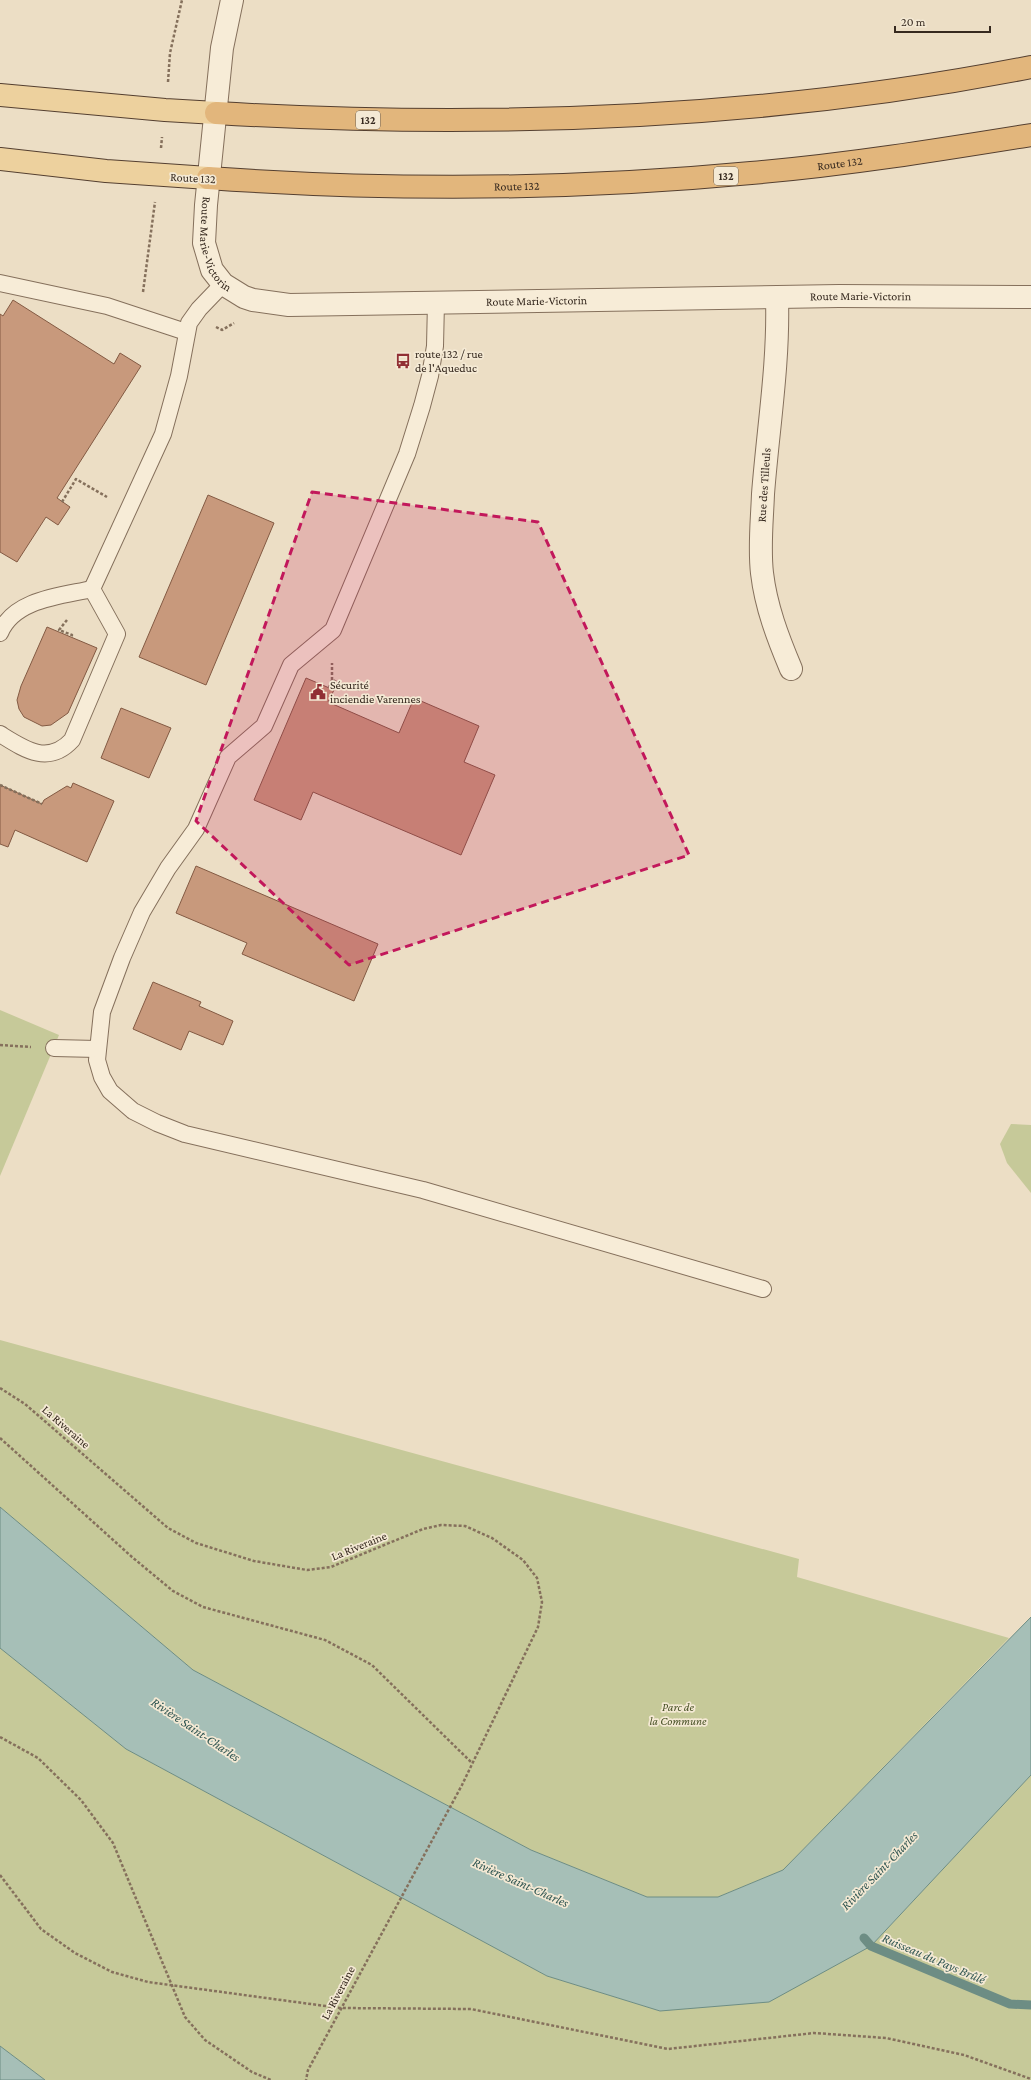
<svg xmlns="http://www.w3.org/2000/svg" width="1031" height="2080" viewBox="0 0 1031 2080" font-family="'Crimson Pro',serif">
<rect width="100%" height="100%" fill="#ecdec5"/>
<g fill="#c6c999">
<polygon points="0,1010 59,1035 0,1176"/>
<polygon points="1011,1124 1031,1125 1031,1193 1007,1163 1000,1144"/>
<polygon points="0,1340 799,1559 797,1577 1009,1638 783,1870 718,1897 647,1897 531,1850 193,1670 0,1507"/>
<polygon points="0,1648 126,1749 547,1976 660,2011 871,1946 1031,1775 1031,2080 45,2080 0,2046"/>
</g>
<g fill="#a6bfb7" stroke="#6d8d84">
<polygon points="0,1507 193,1670 531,1850 647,1897 718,1897 783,1870 1031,1617 1031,1775 871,1946 769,2002 660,2011 547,1976 126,1749 0,1648"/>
<polygon points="0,2046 45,2080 0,2080"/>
</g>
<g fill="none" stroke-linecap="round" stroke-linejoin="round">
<polyline stroke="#6d8d84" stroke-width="9" points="864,1938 871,1946 1010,2004 1031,2005"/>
</g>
<g fill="#c8997c" stroke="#835a43">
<polygon points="13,300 114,364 120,353 141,366 57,498 70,507 58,525 46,517 17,562 0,552 0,314 3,316"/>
<polygon points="208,495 274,523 206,685 139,657"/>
<polygon points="47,627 97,648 68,713 51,725 42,726 24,717 19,709 17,700 21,686"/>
<polygon points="306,678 334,690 328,702 399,733 414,698 479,726 464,762 495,775 461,855 313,792 301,820 254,800"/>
<polygon points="121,708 171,728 149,778 101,758"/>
<polygon points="73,783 114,801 87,862 15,830 8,847 0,844 0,785 42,804 44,800 67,786 71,788"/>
<polygon points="196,866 378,944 354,1001 242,954 247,943 176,913"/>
<polygon points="153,982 201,1002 199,1006 233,1021 223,1045 189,1031 181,1050 133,1029"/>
</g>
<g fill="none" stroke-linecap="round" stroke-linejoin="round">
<defs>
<g id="service">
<polyline points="0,283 107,306 186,332"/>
<polyline points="436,302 435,346 430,376 422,406 407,454 333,630 291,665 264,726 228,757 196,829 168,868 142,912 122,958 102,1012 97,1060 102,1077 110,1091 133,1111 157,1123 185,1134 423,1190 763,1289"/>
<polyline points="92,589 163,434 179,376 189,323 199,309 223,284"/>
<path d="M0,633C14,599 61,596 92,589"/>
<path d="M0,734C24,749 48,766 72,740L117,634L92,589"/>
<polyline points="54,1048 97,1049"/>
</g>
<path id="minor" d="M777,298C779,363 768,429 763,494C762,521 759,547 762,573C766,607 778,638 791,669"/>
<g id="tertiary">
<path id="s1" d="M232,0L222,48L206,205L204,243L212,270L223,284L244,297L253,300L289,305L839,296L1031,297"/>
</g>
<g id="primary">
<polyline points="0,95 165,110 216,113"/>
<polyline points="0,159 106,171 208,178"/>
</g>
<g id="trunk">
<path d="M216,113C488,129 763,120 1031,67"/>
<path id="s2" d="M208,178C390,191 571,190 751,173C845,165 938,150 1031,135"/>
</g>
</defs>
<use href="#service" stroke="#85705c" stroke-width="18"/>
<use href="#minor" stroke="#85705c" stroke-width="24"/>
<use href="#tertiary" stroke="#85705c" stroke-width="24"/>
<use href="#primary" stroke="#543f30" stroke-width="24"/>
<use href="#trunk" stroke="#543f30" stroke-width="24"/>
<g stroke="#85705c" stroke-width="2.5" stroke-dasharray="3 2" stroke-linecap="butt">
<polyline points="168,82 170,53 182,0"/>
<polyline points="161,148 162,137"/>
<polyline points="143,292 155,202"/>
<polyline points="216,327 222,330 234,323"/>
<polyline points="62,502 76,479 107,497"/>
<polyline points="67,620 59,630 72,635 71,637"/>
<polyline points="332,680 332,663"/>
<polyline points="329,688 332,680 359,690"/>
<polyline points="0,785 42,804"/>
<polyline points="0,1045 31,1047"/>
<polyline points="0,1388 25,1404 168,1528 196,1543 254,1561 307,1570 331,1567 423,1529 441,1525 465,1526 492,1538 523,1560 537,1578 542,1602 538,1627 462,1785 308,2070 306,2080"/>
<polyline points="0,1438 132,1557 173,1591 203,1607 325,1640 372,1665 472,1763"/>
<polyline points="0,1737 38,1758 81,1800 113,1843 185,2017 205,2040 252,2072 271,2080"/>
<polyline points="0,1875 41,1929 75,1953 112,1972 148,1982 340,2008 471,2009 668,2049 814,2033 886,2038 964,2055 1031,2079"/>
</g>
<use href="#service" stroke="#f7ecd7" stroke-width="16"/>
<use href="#minor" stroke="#f7ecd7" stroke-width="22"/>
<use href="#tertiary" stroke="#f7ecd7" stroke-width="22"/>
<use href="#primary" stroke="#edd19e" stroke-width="22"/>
<use href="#trunk" stroke="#e2b67c" stroke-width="22"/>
</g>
<path fill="#c2185b" fill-opacity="0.2" stroke="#c2185b" stroke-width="3" stroke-dasharray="8 5" stroke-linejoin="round" d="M312,492L538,522L689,855L349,965L196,821Z"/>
<defs>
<symbol id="bus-bare" viewBox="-9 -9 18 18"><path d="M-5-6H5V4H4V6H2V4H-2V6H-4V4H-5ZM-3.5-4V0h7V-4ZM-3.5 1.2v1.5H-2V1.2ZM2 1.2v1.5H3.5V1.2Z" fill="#912f34" stroke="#f4e9d4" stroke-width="2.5" paint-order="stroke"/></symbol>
<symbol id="civic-bare" viewBox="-9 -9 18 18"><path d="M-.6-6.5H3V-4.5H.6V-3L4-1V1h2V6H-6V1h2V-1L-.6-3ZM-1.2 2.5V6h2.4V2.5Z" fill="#912f34" stroke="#f4e9d4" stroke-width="2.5" paint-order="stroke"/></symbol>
</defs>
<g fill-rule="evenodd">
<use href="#bus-bare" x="392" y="350" width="22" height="22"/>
<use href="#civic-bare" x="307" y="681" width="22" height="22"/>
</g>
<g text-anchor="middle" stroke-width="3.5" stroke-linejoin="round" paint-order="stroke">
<g fill="#f4e9d4" stroke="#6f6355" stroke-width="1">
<rect x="356" y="111" width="24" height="18" rx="3"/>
<rect x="714" y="167" width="24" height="18" rx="3"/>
</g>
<g font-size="11" font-weight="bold" fill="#36291f">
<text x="368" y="124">132</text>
<text x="726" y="180">132</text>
</g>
<g font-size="12" fill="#36291f" stroke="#f4e9d4">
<text dy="4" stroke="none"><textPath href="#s2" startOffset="633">Route 132</textPath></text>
<text transform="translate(193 178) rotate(3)" y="4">Route 132</text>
<text dy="4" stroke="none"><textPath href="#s2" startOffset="309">Route 132</textPath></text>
<text dy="4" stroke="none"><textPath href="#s1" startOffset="249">Route Marie-Victorin</textPath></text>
<text dy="4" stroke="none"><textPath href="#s1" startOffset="933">Route Marie-Victorin</textPath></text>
<text dy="4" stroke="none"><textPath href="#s1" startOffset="609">Route Marie-Victorin</textPath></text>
<text transform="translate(764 485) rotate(-86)" y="4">Rue des Tilleuls</text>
<text transform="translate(66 1427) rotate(41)" y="4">La Riveraine</text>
<text transform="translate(359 1546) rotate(-22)" y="4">La Riveraine</text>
<text transform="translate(338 1993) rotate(-62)" y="4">La Riveraine</text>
</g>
<g font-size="12" fill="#36291f" stroke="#f4e9d4" text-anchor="start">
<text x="415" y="358">route 132 / rue<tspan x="415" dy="14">de l'Aqueduc</tspan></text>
<text x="330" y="689">Sécurité<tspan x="330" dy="14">inciendie Varennes</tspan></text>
</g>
<g font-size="12" font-style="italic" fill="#495227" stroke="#f4e9d4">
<text x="678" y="1711">Parc de<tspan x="678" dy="14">la Commune</tspan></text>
</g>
<g font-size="13" font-style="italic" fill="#2f5551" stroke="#f4e9d4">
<text transform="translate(196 1729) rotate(34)" y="5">Rivière Saint-Charles</text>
<text transform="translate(879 1870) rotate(-46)" y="5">Rivière Saint-Charles</text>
<text transform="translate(521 1882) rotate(24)" y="5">Rivière Saint-Charles</text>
<text transform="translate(934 1958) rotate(23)" y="5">Ruisseau du Pays Brûlé</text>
</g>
</g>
<path d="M895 26v6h95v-6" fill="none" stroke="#36291f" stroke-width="2"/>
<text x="901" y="26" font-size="12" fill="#36291f" stroke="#f4e9d4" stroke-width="3" paint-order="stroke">20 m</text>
</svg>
